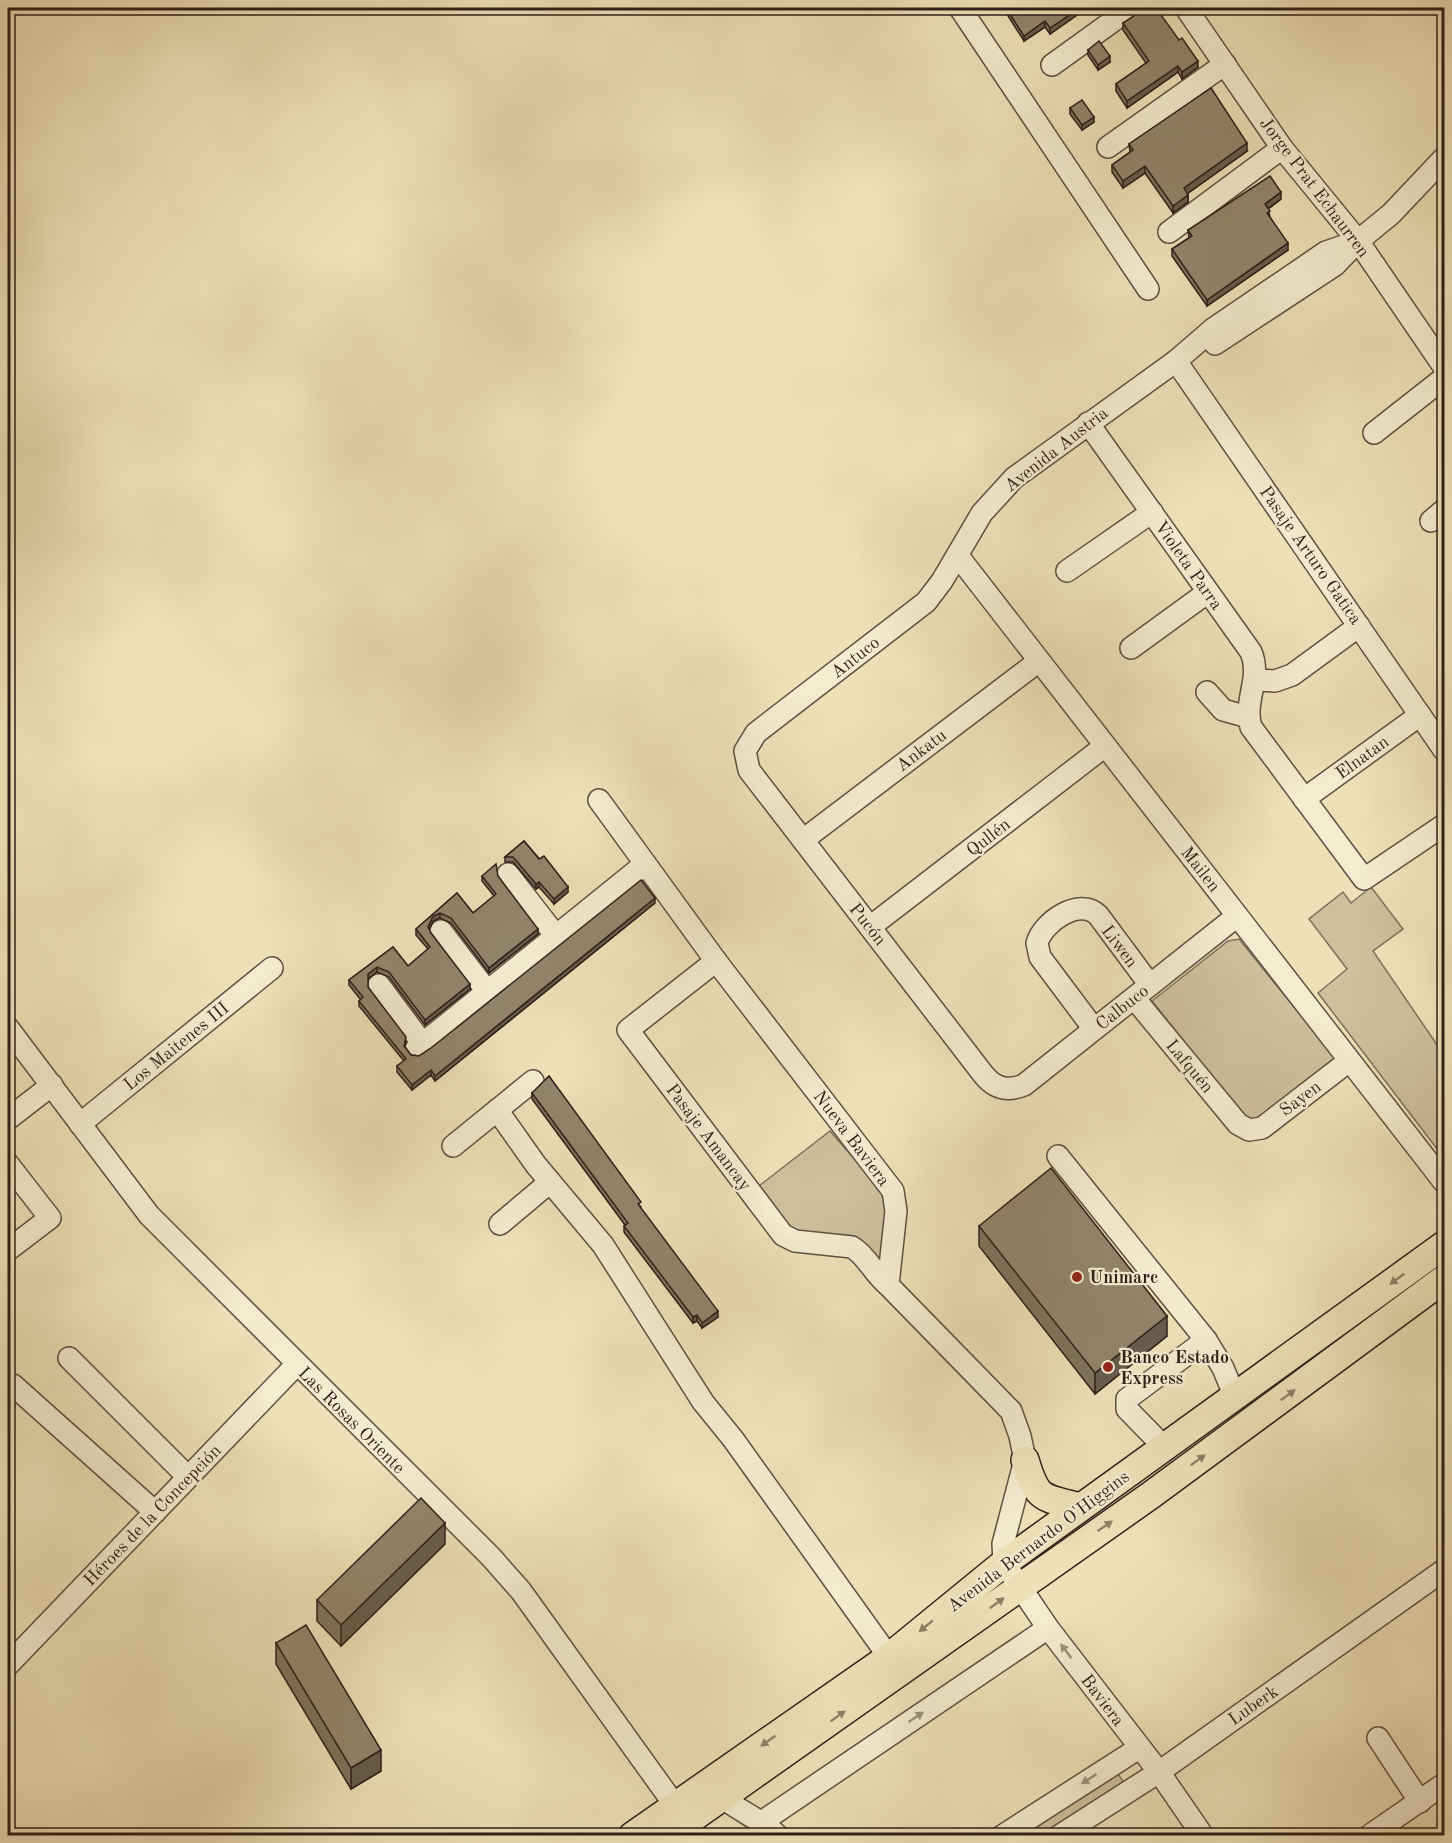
<svg xmlns="http://www.w3.org/2000/svg" width="1452" height="1843" viewBox="0 0 1452 1843" font-family="'Old Standard TT',serif">
<rect width="100%" height="100%" fill="#eee1b8"/>
<filter id="stains"><feTurbulence type="fractalNoise" baseFrequency=".00333" numOctaves="4"/><feColorMatrix values="0 0 0 0 .2 0 0 0 0 .09 0 0 0 0 .02 0 0 0 .5 -.17"/></filter>
<radialGradient id="worn" r=".72"><stop offset=".6" stop-color="#630" stop-opacity="0"/><stop offset="1" stop-color="#630" stop-opacity=".3"/></radialGradient>
<g fill="#cec09d" stroke="#7e705b" stroke-width="1.5">
<polygon points="1371,887 1403,929 1373,951 1444,1055 1444,1158 1318,993 1347,969 1309,919 1343,892 1351,903"/>
<polygon points="1239,939 1337,1060 1255,1122 1245,1119 1152,1001 1228,941"/>
<polygon points="830,1131 879,1187 888,1209 879,1264 856,1237 803,1235 790,1230 759,1186"/>
<polygon points="1115,1770 1125,1784 1042,1835 1012,1836"/>
</g>
<g fill="none" stroke-linecap="round" stroke-linejoin="round">
<defs>
<g id="minor">
<polyline points="960,8 1148,289"/>
<polyline points="1186,8 1282,148 1358,241 1444,367"/>
<polyline points="1052,65 1131,8"/>
<polyline points="1108,147 1225,64"/>
<polyline points="1169,232 1282,148"/>
<polyline points="1215,344 1335,265 1358,241 1391,214 1444,158"/>
<polyline points="1176,361 1444,750"/>
<path d="M1088,423L1251,652C1262,678 1243,701 1251,727L1364,879L1444,825"/>
<polyline points="1374,433 1444,378"/>
<polyline points="1431,521 1444,510"/>
<polyline points="958,556 1444,1182"/>
<polyline points="1067,571 1152,512"/>
<polyline points="1131,648 1208,592"/>
<polyline points="1255,680 1275,681 1292,675 1359,626"/>
<polyline points="1207,692 1223,710 1248,717"/>
<polyline points="1304,799 1420,715"/>
<polyline points="599,800 716,961 893,1191 896,1211 888,1285 1011,1411 1020,1436 1025,1460 1003,1544 1004,1563 1048,1628 1159,1772 1203,1836"/>
<polyline points="803,840 1039,661"/>
<polyline points="508,874 556,936"/>
<path d="M1237,916L1024,1085C1007,1092 994,1088 983,1074L749,770L745,751L756,733L926,602L942,581L982,513L1014,478L1176,361L1213,329L1326,252L1358,241"/>
<polyline points="870,927 1105,746"/>
<polyline points="441,931 487,991"/>
<path d="M716,961L628,1030L783,1235L795,1241L852,1247C867,1256 874,1274 888,1285"/>
<polyline points="379,985 423,1044"/>
<polyline points="1134,998 1238,1124 1249,1130 1262,1128 1349,1061"/>
<polyline points="8,1028 149,1215 491,1557 521,1591 684,1818"/>
<path d="M1094,1029L1040,957L1037,943C1043,922 1079,897 1098,915L1150,985"/>
<polyline points="416,1049 645,864"/>
<polyline points="497,1110 536,1165 603,1245 703,1402 733,1439 889,1657"/>
<polyline points="8,1119 52,1085"/>
<polyline points="80,1124 272,968"/>
<polyline points="453,1146 533,1081"/>
<polyline points="1058,1156 1206,1340 1223,1368 1235,1397"/>
<polyline points="8,1164 50,1218 8,1250"/>
<polyline points="500,1224 550,1182"/>
<polyline points="69,1358 188,1477"/>
<polyline points="13,1385 155,1512"/>
<polyline points="1164,1447 1127,1409 1127,1399 1206,1340"/>
<polyline points="8,1665 296,1365"/>
<polyline points="1378,1738 1420,1802"/>
<path d="M714,1789C730,1808 759,1817 778,1836"/>
<polyline points="763,1821 1048,1628"/>
<polyline points="1002,1836 1139,1748"/>
<polyline points="1059,1836 1159,1772 1444,1570"/>
<polyline points="1369,1836 1444,1784"/>
</g>
<g id="major">
<path d="M1025,1460C1037,1500 1041,1497 1080,1507"/>
<polyline points="632,1836 889,1657 1004,1563 1444,1245"/>
<polyline points="667,1836 1151,1495 1444,1279"/>
</g>
</defs>
<use href="#minor" stroke="#5f5041" stroke-width="24"/>
<use href="#major" stroke="#2f1f19" stroke-width="30"/>
<use href="#minor" stroke="#f4ecd1" stroke-width="21"/>
<use href="#major" stroke="#eee1b8" stroke-width="27"/>
</g>
<g fill="#7e725d" stroke="#2f1f19" stroke-width="1.5">
<polygon points="1003,8 1087,8 1050,34 1045,27 1024,41"/>
<polygon points="1123,23 1198,67 1182,79 1178,72 1127,108 1116,91 1116,84 1146,63 1123,30"/>
<polygon points="1088,50 1110,62 1098,70 1088,55"/>
<polygon points="1070,108 1094,122 1082,130 1070,114"/>
<polygon points="1129,144 1247,151 1188,193 1188,202 1173,213 1145,173 1123,188 1112,172 1112,165 1130,152"/>
<polygon points="1281,199 1268,209 1270,217 1288,250 1207,306 1172,256 1172,249 1189,238 1188,230"/>
<polygon points="524,841 568,892 554,904 539,887 536,889 513,862 505,862 505,857"/>
<polygon points="482,876 498,876 538,934 489,973 451,923 440,918 433,921 429,930 431,933 470,989 425,1025 389,977 377,972 368,979 368,987 406,1042 405,1047 411,1055 419,1056 655,903 435,1081 431,1075 412,1090 397,1072 397,1066 404,1061 359,1006 359,1001 361,1000 349,985 349,980 393,947 408,966 428,949 416,935 416,929 457,893 473,913 494,896 482,881"/>
<polygon points="532,1093 641,1207 640,1208 718,1317 702,1328 697,1321 693,1323 624,1232 624,1226 625,1225 532,1099"/>
<polygon points="979,1226 1167,1336 1095,1394 979,1246"/>
<polygon points="445,1544 341,1646 317,1621 317,1600"/>
<polygon points="276,1643 381,1771 351,1789 276,1664"/>
</g>
<g fill="#665c4c" stroke="#2f1f19" stroke-width="1.5">
<polygon points="1080,8 1087,8 1050,34 1050,28"/>
<polygon points="1045,21 1045,27 1024,41 1024,36"/>
<polygon points="1110,56 1110,62 1098,70 1098,65"/>
<polygon points="1198,61 1198,67 1182,79 1182,72"/>
<polygon points="1178,66 1178,72 1127,108 1127,101"/>
<polygon points="1094,117 1094,122 1082,130 1082,125"/>
<polygon points="1247,143 1247,151 1184,196 1184,188"/>
<polygon points="1145,166 1145,173 1123,188 1123,181"/>
<polygon points="1281,192 1281,199 1265,211 1265,204"/>
<polygon points="1188,195 1188,202 1173,213 1173,206"/>
<polygon points="1288,243 1288,250 1207,306 1207,300"/>
<polygon points="539,882 539,887 536,889 536,884"/>
<polygon points="568,887 568,892 554,904 554,899"/>
<polygon points="655,898 655,903 435,1081 435,1076"/>
<polygon points="440,913 440,918 433,921 428,932 428,927 433,916"/>
<polygon points="538,929 538,934 489,973 489,968"/>
<polygon points="377,967 377,972 368,979 368,974"/>
<polygon points="470,984 470,989 425,1025 425,1020"/>
<polygon points="431,1070 431,1075 412,1090 412,1085"/>
<polygon points="718,1311 718,1317 702,1328 702,1323"/>
<polygon points="697,1315 697,1321 693,1323 693,1317"/>
<polygon points="1167,1316 1167,1336 1095,1394 1095,1373"/>
<polygon points="445,1523 445,1544 341,1646 341,1625"/>
<polygon points="381,1750 381,1771 351,1789 351,1768"/>
</g>
<g fill="#92846c" stroke="#2f1f19" stroke-width="1.5">
<polygon points="1006,8 1080,8 1050,28 1045,21 1024,36"/>
<polygon points="1146,8 1156,8 1179,40 1182,38 1198,61 1182,72 1178,66 1127,101 1116,84 1149,61 1123,23"/>
<polygon points="1099,41 1110,56 1098,65 1088,50"/>
<polygon points="1211,88 1247,143 1184,188 1188,195 1173,206 1145,166 1123,181 1112,165 1133,150 1129,144"/>
<polygon points="1082,100 1094,117 1082,125 1070,108"/>
<polygon points="1270,176 1281,192 1265,204 1270,211 1267,213 1288,243 1207,300 1172,249 1192,236 1188,230"/>
<polygon points="524,841 539,859 544,856 568,887 554,899 539,882 536,884 513,857 505,857"/>
<polygon points="496,864 498,876 538,929 489,968 451,918 440,913 433,916 428,927 431,933 470,984 425,1020 389,972 377,967 368,974 368,987 406,1037 404,1046 411,1055 419,1056 431,1048 641,880 655,898 435,1076 431,1070 412,1085 397,1066 406,1059 359,1001 363,997 349,980 393,947 408,966 430,947 416,929 457,893 473,913 496,894 482,876"/>
<polygon points="549,1076 641,1202 638,1204 718,1311 702,1323 697,1315 693,1317 624,1226 628,1223 532,1093"/>
<polygon points="1051,1168 1167,1316 1095,1373 979,1226"/>
<polygon points="421,1498 445,1523 341,1625 317,1600"/>
<polygon points="306,1625 381,1750 351,1768 276,1643"/>
</g>
<defs><path id="oneway-solid" d="M-6-.8H1V-3.2L6.5 0L1 3.2V.8H-6Z" transform="scale(1.5)"/></defs>
<g fill="#8e8068">
<use href="#oneway-solid" transform="translate(1397 1279) rotate(144)"/>
<use href="#oneway-solid" transform="translate(1288 1395) rotate(-36)"/>
<use href="#oneway-solid" transform="translate(1198 1460) rotate(-36)"/>
<use href="#oneway-solid" transform="translate(1105 1526) rotate(-34)"/>
<use href="#oneway-solid" transform="translate(997 1603) rotate(-36)"/>
<use href="#oneway-solid" transform="translate(926 1626) rotate(141)"/>
<use href="#oneway-solid" transform="translate(838 1716) rotate(-35)"/>
<use href="#oneway-solid" transform="translate(768 1741) rotate(145)"/>
</g>
<g fill="#9b907e">
<use href="#oneway-solid" transform="translate(1066 1651) rotate(-127)"/>
<use href="#oneway-solid" transform="translate(916 1717) rotate(-34)"/>
<use href="#oneway-solid" transform="translate(1089 1779) rotate(147)"/>
</g>
<g fill="#8f2418" stroke="#f4ecd1" stroke-width="2">
<circle cx="1077" cy="1277" r="6"/>
<circle cx="1108" cy="1367" r="6"/>
</g>
<g text-anchor="middle" stroke-width="4.5" stroke-linejoin="round" paint-order="stroke">
<g font-size="18" fill="#2f1f19" stroke="#f4ecd1">
<text transform="translate(1315 187) rotate(53)" y="6">Jorge Prat Echaurren</text>
<text transform="translate(1056 449) rotate(-38)" y="6">Avenida Austria</text>
<text transform="translate(1311 555) rotate(55)" y="6">Pasaje Arturo Gatica</text>
<text transform="translate(1189 565) rotate(55)" y="6">Violeta Parra</text>
<text transform="translate(855 657) rotate(-38)" y="6">Antuco</text>
<text transform="translate(921 750) rotate(-37)" y="6">Ankatu</text>
<text transform="translate(1362 757) rotate(-36)" y="6">Elnatan</text>
<text transform="translate(988 837) rotate(-38)" y="6">Qullén</text>
<text transform="translate(1201 869) rotate(52)" y="6">Mailen</text>
<text transform="translate(868 924) rotate(52)" y="6">Pucón</text>
<text transform="translate(1120 946) rotate(53)" y="6">Liwen</text>
<text transform="translate(1122 1007) rotate(-38)" y="6">Calbuco</text>
<text transform="translate(176 1046) rotate(-39)" y="6">Los Maitenes III</text>
<text transform="translate(1190 1066) rotate(50)" y="6">Lafquén</text>
<text transform="translate(1300 1098) rotate(-37)" y="6">Sayen</text>
<text transform="translate(709 1137) rotate(53)" y="6">Pasaje Amancay</text>
<text transform="translate(852 1138) rotate(53)" y="6">Nueva Baviera</text>
<text transform="translate(352 1420) rotate(45)" y="6">Las Rosas Oriente</text>
<text transform="translate(152 1515) rotate(-46)" y="6">Héroes de la Concepción</text>
<text transform="translate(1038 1541) rotate(-37)" y="6">Avenida Bernardo O'Higgins</text>
<text transform="translate(1103 1700) rotate(53)" y="6">Baviera</text>
<text transform="translate(1253 1705) rotate(-35)" y="6">Luberk</text>
</g>
<g font-size="18" font-weight="bold" fill="#2f1f19" stroke="#f4ecd1" text-anchor="start">
<text x="1089" y="1283">Unimarc</text>
<text x="1120" y="1363">Banco Estado<tspan x="1120" dy="21">Express</tspan></text>
</g>
</g>
<rect width="1452" height="1843" fill="none" stroke="#eee1b8" stroke-width="30"/>
<rect x="9" y="9" width="1434" height="1825" fill="none" stroke="#2f1f19" stroke-width="3"/>
<rect x="15" y="15" width="1422" height="1813" fill="none" stroke="#2f1f19" stroke-width="1.5"/>
<rect width="100%" height="100%" filter="url(#stains)"/>
<rect width="100%" height="100%" fill="url(#worn)"/>
</svg>
